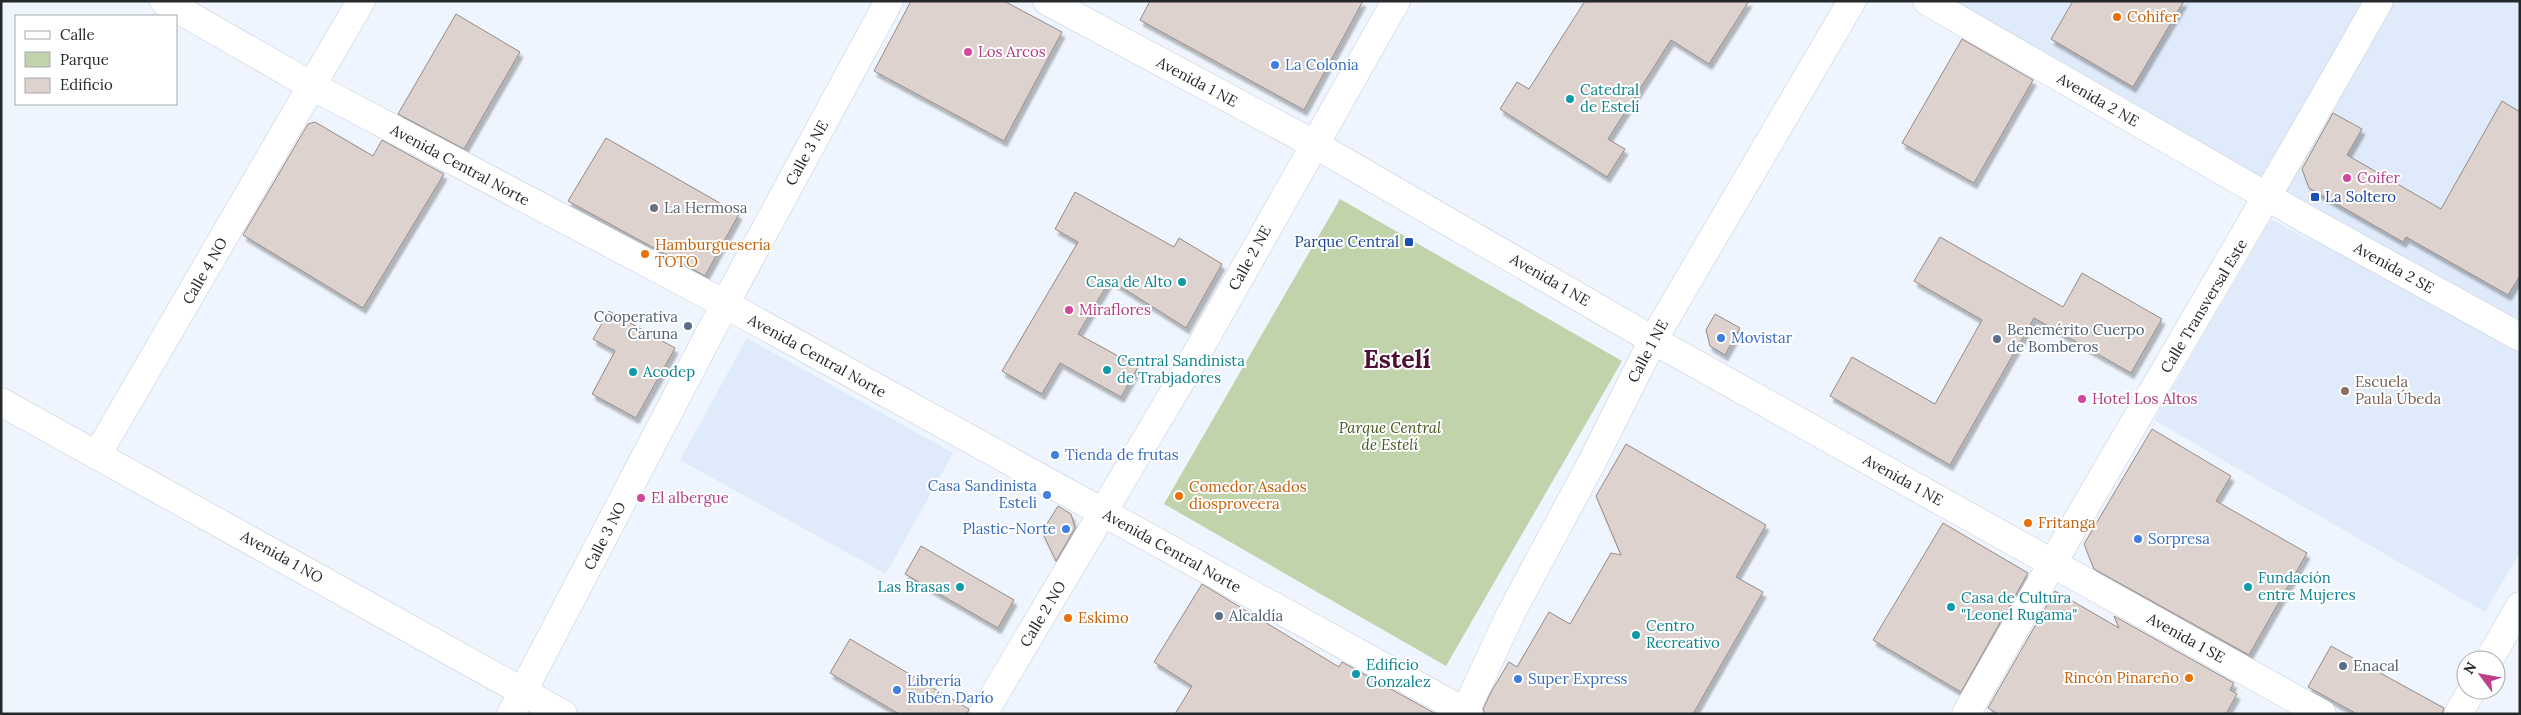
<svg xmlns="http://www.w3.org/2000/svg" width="2521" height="715" viewBox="0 0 2521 715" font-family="Lora,serif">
<defs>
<filter id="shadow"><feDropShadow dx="3" dy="5.5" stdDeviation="1" flood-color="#0004"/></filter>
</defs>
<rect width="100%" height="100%" fill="#eff5fe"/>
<g fill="#dfeafa">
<polygon points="1923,1 2520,1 2520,552 2485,612 2154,420 2271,219 2319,245"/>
<polygon points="747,338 953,453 886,574 680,460"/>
</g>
<polygon fill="#c0d3ab" points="1340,199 1622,361 1446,666 1164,504"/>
<g fill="#ded2ce" stroke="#958a86" filter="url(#shadow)">
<polygon points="911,1 1004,1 1062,32 1004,141 874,71"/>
<polygon points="1150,1 1363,1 1304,110 1140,20"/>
<polygon points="1585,1 1749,1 1709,64 1671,40 1608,139 1625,149 1607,177 1500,109 1517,82 1529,89"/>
<polygon points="2073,1 2184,1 2133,87 2051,39"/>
<polygon points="456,14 520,52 464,149 398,114"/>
<polygon points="1962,39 2033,80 1974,183 1902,143"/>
<polygon points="2502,101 2520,112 2520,276 2508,295 2406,237 2403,242 2309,188 2302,169 2333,113 2362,129 2347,155 2441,209"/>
<polygon points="315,122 373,156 382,140 444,174 363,308 243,235 308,124"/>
<polygon points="606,138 739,214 705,276 568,201"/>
<polygon points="1075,192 1174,247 1179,238 1222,264 1186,328 1110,280 1078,334 1138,367 1121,397 1060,363 1042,394 1002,371 1078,242 1055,229"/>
<polygon points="1940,237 2063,307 2082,273 2162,319 2131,373 2034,318 1950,465 1830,396 1852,357 1935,404 1982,320 1914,281"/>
<polygon points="609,311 675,348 636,418 592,394 615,351 593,339"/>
<polygon points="1715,314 1740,328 1725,355 1710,346 1706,330"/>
<polygon points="2152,429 2231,476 2216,501 2307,553 2249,655 2094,569 2084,544"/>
<polygon points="1626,444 1766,525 1736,577 1763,592 1693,714 1485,714 1483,709 1491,692 1509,662 1517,667 1549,612 1570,624 1611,553 1621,555 1596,496"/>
<polygon points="1058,506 1071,514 1075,528 1056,561 1042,532"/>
<polygon points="1943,523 2028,573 1961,692 1873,640"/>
<polygon points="921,546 1014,600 998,628 905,574"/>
<polygon points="1202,584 1339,667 1342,662 1436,714 1175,714 1192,686 1154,662"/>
<polygon points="2055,591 2119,628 2114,616 2234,683 2230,690 2237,694 2226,714 1998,714 1988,708"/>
<polygon points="850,639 969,709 967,714 899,714 830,673"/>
<polygon points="2331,646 2444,708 2442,714 2357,714 2308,687"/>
</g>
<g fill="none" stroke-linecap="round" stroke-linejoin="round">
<defs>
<g id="minor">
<polyline points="164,1 312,86 725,304 1469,714"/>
<polyline points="1047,1 1314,144 1653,340 2322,714"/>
<polyline points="1927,1 2306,219 2520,337"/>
<polyline points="1,402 563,714"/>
<polyline points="97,455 361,1"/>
<polyline points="2489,660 2520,606"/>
<polyline points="511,714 725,304 889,1"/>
<polyline points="983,714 1189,367 1396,1"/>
<polyline points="1464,714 1510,615 1593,460 1653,340 1852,1"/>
<path d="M1966,714C2101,475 2244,240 2379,1"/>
<polyline points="2458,714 2472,690"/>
</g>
</defs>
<use href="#minor" stroke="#c5ccd5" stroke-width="29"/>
<use href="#minor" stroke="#fff" stroke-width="28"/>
</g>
<g fill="#e8710a" stroke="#fff" stroke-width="2">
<circle cx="2117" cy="17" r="5"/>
<circle cx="645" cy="254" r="5"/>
<circle cx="1179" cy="496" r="5"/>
<circle cx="2028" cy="523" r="5"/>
<circle cx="1068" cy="618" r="5"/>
<circle cx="2189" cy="678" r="5"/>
</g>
<g fill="#d1479c" stroke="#fff" stroke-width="2">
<circle cx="968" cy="52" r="5"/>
<circle cx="2347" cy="178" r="5"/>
<circle cx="1069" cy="310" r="5"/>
<circle cx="2082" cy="399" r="5"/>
<circle cx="641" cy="498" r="5"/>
</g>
<g fill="#3f7fe0" stroke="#fff" stroke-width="2">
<circle cx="1275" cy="65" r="5"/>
<circle cx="1721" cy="338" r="5"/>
<circle cx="1055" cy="455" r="5"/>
<circle cx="1047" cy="495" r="5"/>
<circle cx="1066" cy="529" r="5"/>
<circle cx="2138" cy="539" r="5"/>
<circle cx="1518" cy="679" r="5"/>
<circle cx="897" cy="690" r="5"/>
</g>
<g fill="#0f9aa8" stroke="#fff" stroke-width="2">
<circle cx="1570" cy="99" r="5"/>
<circle cx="1182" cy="282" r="5"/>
<circle cx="1107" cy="370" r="5"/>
<circle cx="633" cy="372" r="5"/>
<circle cx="960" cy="587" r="5"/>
<circle cx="2248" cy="587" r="5"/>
<circle cx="1951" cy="607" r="5"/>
<circle cx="1636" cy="635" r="5"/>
<circle cx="1356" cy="674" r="5"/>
</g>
<g fill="#1a4fb4" stroke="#fff" stroke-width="2">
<rect x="2310" y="192" width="10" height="10" rx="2.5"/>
<rect x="1404" y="237" width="10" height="10" rx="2.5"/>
</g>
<circle fill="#6b7280" stroke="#fff" stroke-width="2" cx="654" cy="208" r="5"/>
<g fill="#5c6f8a" stroke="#fff" stroke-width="2">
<circle cx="688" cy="326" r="5"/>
<circle cx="1997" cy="339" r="5"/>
<circle cx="1219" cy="616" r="5"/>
<circle cx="2343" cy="666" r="5"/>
</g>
<circle fill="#8d6e63" stroke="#fff" stroke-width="2" cx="2345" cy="391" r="5"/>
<g text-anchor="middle" stroke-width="4" stroke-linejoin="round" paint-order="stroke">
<g font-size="15" fill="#c56008" stroke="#fff" text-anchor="start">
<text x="2127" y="22">Cohifer</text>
<text x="655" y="250">Hamburguesería<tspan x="655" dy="17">TOTO</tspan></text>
<text x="1189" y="492">Comedor Asados<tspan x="1189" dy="17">diosproveera</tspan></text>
<text x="2038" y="528">Fritanga</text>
<text x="1078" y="623">Eskimo</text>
<text x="2179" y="683" text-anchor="end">Rincón Pinareño</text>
</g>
<g font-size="15" fill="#b23c85" stroke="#fff" text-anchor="start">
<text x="978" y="57">Los Arcos</text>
<text x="2357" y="183">Coifer</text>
<text x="1079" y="315">Miraflores</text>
<text x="2092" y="404">Hotel Los Altos</text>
<text x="651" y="503">El albergue</text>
</g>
<g font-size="15" fill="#366cbe" stroke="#fff" text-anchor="start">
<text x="1285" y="70">La Colonia</text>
<text x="1731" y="343">Movistar</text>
<text x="1065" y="460">Tienda de frutas</text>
<text x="1037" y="491" text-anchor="end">Casa Sandinista<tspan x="1037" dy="17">Esteli</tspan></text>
<text x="1056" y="534" text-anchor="end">Plastic-Norte</text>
<text x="2148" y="544">Sorpresa</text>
<text x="1528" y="684">Super Express</text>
<text x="907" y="686">Librería<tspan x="907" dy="17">Rubén Darío</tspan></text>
</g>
<g font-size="15" fill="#26292c" stroke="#fff">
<text transform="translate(1197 82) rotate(28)" y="5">Avenida 1 NE</text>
<text transform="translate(2098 100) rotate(30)" y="5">Avenida 2 NE</text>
<text transform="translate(807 153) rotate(-61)" y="5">Calle 3 NE</text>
<text transform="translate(460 165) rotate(28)" y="5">Avenida Central Norte</text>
<text transform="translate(1250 258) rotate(-61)" y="5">Calle 2 NE</text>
<text transform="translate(2394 268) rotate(29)" y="5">Avenida 2 SE</text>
<text transform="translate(205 271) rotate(-60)" y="5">Calle 4 NO</text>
<text transform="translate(1550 280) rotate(30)" y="5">Avenida 1 NE</text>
<text transform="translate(2204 306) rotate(-59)" y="5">Calle Transversal Este</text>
<text transform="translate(1648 351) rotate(-62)" y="5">Calle 1 NE</text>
<text transform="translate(817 356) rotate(29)" y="5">Avenida Central Norte</text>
<text transform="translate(1903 480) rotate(29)" y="5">Avenida 1 NE</text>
<text transform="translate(605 536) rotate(-63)" y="5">Calle 3 NO</text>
<text transform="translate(1172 551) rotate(29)" y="5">Avenida Central Norte</text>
<text transform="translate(282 557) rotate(29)" y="5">Avenida 1 NO</text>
<text transform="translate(1043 614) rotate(-59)" y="5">Calle 2 NO</text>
<text transform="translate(2186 638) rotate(29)" y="5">Avenida 1 SE</text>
</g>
<g font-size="15" fill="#0d838f" stroke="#fff" text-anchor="start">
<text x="1580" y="95">Catedral<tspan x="1580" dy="17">de Estelí</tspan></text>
<text x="1172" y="287" text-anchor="end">Casa de Alto</text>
<text x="1117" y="366">Central Sandinista<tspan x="1117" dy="17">de Trabjadores</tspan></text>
<text x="643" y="377">Acodep</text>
<text x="2258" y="583">Fundación<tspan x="2258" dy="17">entre Mujeres</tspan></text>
<text x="950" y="592" text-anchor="end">Las Brasas</text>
<text x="1961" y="603">Casa de Cultura<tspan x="1961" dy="17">"Leonel Rugama"</tspan></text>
<text x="1646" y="631">Centro<tspan x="1646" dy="17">Recreativo</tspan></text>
<text x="1366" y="670">Edificio<tspan x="1366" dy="17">Gonzalez</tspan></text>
</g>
<g font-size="15" fill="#164399" stroke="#fff" text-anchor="start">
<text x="2325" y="202">La Soltero</text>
<text x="1399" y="247" text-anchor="end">Parque Central</text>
</g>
<g font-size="15" fill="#5b616d" stroke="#fff" text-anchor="start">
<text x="664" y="213">La Hermosa</text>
</g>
<g font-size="15" fill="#4e5e75" stroke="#fff" text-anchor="start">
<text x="678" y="322" text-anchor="end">Cooperativa<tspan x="678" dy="17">Caruna</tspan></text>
<text x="2007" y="335">Benemérito Cuerpo<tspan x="2007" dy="17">de Bomberos</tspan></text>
<text x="1229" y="621">Alcaldía</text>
<text x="2353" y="671">Enacal</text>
</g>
<g font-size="15" fill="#785e54" stroke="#fff" text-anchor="start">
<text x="2355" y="387">Escuela<tspan x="2355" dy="17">Paula Úbeda</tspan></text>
</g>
<g font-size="15" font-style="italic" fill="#3f581a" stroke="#fff">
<text x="1390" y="433">Parque Central<tspan x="1390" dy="17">de Estelí</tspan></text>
</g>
<g font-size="25" font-weight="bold" fill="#4d1035" stroke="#fff">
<text x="1397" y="368">Estelí</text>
</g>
</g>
<rect width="2521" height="715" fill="none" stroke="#26292c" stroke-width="5"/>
<rect x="15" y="15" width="162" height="90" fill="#ffffff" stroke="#a8a9ab"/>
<rect x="25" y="31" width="25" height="8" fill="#ffffff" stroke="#a8a9ab"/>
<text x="60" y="40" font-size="15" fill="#26292c">Calle</text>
<rect x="25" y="52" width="25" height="15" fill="#c0d3ab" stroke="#a8a9ab"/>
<text x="60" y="65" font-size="15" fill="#26292c">Parque</text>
<rect x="25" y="78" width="25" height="15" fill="#ded2ce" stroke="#a8a9ab"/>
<text x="60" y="90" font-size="15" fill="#26292c">Edificio</text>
<g transform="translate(2481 675) rotate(302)"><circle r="24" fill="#ffffff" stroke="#a8a9ab"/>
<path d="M0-4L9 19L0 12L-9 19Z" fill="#be3e8a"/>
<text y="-8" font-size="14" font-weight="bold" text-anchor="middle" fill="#26292c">N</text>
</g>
</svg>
